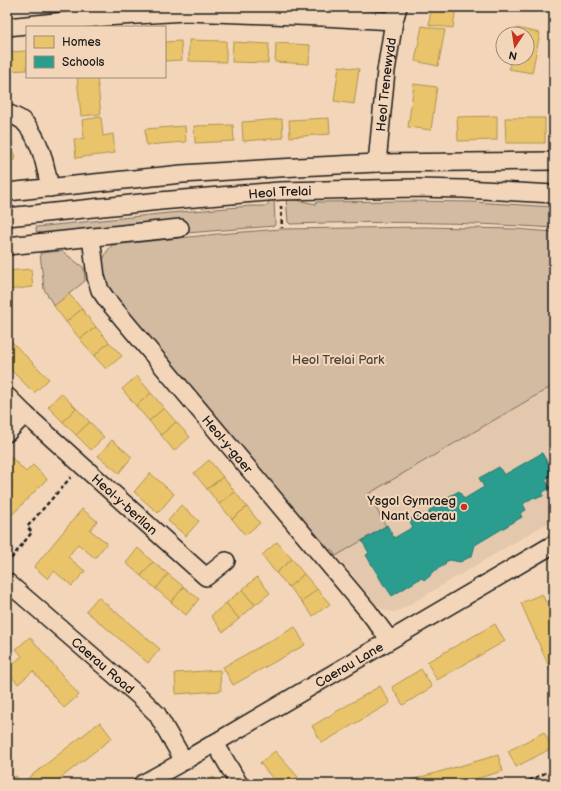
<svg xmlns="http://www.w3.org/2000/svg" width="561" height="791" viewBox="0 0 561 791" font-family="'Balsamiq Sans',sans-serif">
<rect width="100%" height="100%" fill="#f3d6b9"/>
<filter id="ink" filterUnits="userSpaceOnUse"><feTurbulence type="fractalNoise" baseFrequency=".025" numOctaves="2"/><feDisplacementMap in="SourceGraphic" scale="8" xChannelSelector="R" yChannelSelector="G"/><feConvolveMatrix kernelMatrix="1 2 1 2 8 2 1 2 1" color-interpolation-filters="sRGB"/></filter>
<g filter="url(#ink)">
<polygon fill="#e3c8ad" points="554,385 554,519 402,609 394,612 387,611 382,609 377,605 336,556 385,526 368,494"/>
<g fill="#d3bba2" stroke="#786c5f">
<polygon points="274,198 275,224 274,226 187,233 184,221 37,237 36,227 169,213 251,206 267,206 270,199"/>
<path d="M286,198L316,204V202L412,201L473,202L554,207V228C466,222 378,221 290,224L288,222Z"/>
<path d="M424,227L516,229L554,232V385L368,494L386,526L336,556L331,549L328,552L107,287C103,268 98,261 112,245L218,234L281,229Z"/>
<polygon points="62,251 84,268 85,281 54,306 44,289 40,253"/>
</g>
<g fill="#e9c46a" stroke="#ac9253">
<polygon points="431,7 456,7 453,28 429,25"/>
<polygon points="422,26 445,30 438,66 415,61"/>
<polygon points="517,28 540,33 532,73 509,69 511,58 527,58 527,34 516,34"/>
<polygon points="189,40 226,41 226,62 189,61"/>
<polygon points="181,41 182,60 165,61 165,42"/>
<polygon points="233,42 269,44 268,63 232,62"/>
<polygon points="276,43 310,45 309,64 275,62"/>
<polygon points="27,51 27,70 7,71 7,52"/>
<polygon points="339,66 359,69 354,104 334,101"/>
<polygon points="77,77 97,77 101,114 81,116"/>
<polygon points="414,84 437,87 431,130 408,127"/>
<polygon points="497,116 497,140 458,141 457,117"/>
<polygon points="101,117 103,136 113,134 115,153 76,158 74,139 84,138 82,120"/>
<polygon points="329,118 330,134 290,137 289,120"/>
<polygon points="505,118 545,118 545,143 506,143"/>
<polygon points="282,119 283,138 243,141 242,122"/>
<polygon points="233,125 234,141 195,143 194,126"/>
<polygon points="185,126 186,142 146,145 145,129"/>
<polygon points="12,141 15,160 7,161 7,142"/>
<polygon points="31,269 33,287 7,290 7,271"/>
<polygon points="69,294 82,309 66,322 54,306"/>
<polygon points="82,309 96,327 80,339 66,322"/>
<polygon points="96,327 109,342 94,356 80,339"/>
<polygon points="7,337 49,379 34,393 7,366"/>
<polygon points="109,342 122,356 106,369 94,356"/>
<polygon points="137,376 151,393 136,406 122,389"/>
<polygon points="61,393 76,408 63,422 48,407"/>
<polygon points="151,393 164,408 149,421 136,406"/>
<polygon points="76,408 90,422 76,435 63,422"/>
<polygon points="164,408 176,422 161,435 149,421"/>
<polygon points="90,422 104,437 91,450 76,435"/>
<polygon points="176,422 190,437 174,451 161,435"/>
<polygon points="112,440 132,457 119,473 98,456"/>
<polygon points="11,457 26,472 33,465 47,479 7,520 7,492 13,486 7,480 7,460"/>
<polygon points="209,460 223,477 207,489 194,473"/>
<polygon points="150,473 174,494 158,513 134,492"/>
<polygon points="223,477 235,492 219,504 207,489"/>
<polygon points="235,492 247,507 232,519 219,504"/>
<polygon points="181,505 199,521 186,536 168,521"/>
<polygon points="247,507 260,523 245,535 232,519"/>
<polygon points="82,509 97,521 90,530 107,543 95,558 78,544 68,557 85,571 72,586 54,571 48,579 34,567"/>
<polygon points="277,542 292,559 276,573 262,555"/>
<polygon points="138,548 153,562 141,576 126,563"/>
<polygon points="292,559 304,574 289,587 276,573"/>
<polygon points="153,562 168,574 156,589 141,576"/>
<polygon points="168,574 184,587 171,602 156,589"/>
<polygon points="304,574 317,589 302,602 289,587"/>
<polygon points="257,577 270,593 255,605 242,590"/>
<polygon points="184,587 199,599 186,615 171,602"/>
<polygon points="317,589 330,604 313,616 302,602"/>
<polygon points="242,590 255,605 239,619 226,603"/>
<polygon points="542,594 554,620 554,678 521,603"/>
<polygon points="98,597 160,649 148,663 86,611"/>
<polygon points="226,603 239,619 223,632 211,616"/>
<polygon points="495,624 505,641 437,680 427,662"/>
<polygon points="295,627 305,645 233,685 223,667"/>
<polygon points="30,637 79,695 64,708 33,671 18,684 7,671 7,669 22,656 16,649"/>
<polygon points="421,669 432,687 403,705 392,687"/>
<polygon points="220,670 221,691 176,694 175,673"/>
<polygon points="380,686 390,703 322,743 312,726"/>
<polygon points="100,722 112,738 53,784 7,784 7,783 16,776 22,783"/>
<polygon points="544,732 552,748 516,767 508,751"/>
<polygon points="275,751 298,777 290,784 277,784 260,763"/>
<polygon points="498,755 503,771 458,784 412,784 411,780"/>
<polygon points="214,777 218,784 202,784"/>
</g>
<polygon fill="#2a9d8f" stroke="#26766c" points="542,453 554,474 545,479 550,488 543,492 543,496 537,498 534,497 523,504 526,510 520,513 522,517 475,545 472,556 460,562 450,560 445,562 446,564 431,573 430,576 425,580 421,578 392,596 386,587 385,587 366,555 369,553 362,541 387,525 394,538 413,527 409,520 422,513 426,520 430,510 440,504 452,506 453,506 448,497 459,491 464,499 484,487 479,478 499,467 504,475"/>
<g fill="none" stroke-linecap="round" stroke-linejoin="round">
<defs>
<g id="minor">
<polyline points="7,27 105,17 185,12 322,17 394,21"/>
<path d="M7,113C12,115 20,118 24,122C41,140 45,164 50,188"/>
<path id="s1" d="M377,163L386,71L394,21L398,7"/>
<polyline points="7,192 182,174 278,168 377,163 554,161"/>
<path id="s2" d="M7,217L160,201L280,191L415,188L463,189L554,194"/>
<path id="s3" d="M91,237L96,277L100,290L107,300L368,611L389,639"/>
<polyline points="7,246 180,228"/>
<path id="s4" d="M7,396L25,414L206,577L226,561"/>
<polyline points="7,433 25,414"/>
<path id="s5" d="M7,582L140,697L157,714L184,761"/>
<polyline points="215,743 239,784"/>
<path id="s6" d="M142,784L184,761L554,544"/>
</g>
</defs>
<use href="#minor" stroke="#1c1c1c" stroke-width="20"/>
<g stroke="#1c1c1c" stroke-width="2.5" stroke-dasharray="4 3" stroke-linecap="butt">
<polyline points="281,206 282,228"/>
<polyline points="7,564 32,532 27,527 71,477"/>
<polyline points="523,784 547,772 554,774"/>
</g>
<use href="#minor" stroke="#f3d6b9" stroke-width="17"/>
</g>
</g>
<circle fill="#c8321e" stroke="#f3d6b9" stroke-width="1.5" cx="464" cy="507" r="4"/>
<g text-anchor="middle" stroke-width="4" stroke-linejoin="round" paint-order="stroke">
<g font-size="13" fill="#1c1c1c" stroke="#f3d6b9">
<text dy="5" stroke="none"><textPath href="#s1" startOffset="79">Heol Trenewydd</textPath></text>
<text dy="5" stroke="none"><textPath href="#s2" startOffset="274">Heol Trelai</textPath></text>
<text dy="5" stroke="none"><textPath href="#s3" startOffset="254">Heol-y-gaer</textPath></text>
<text dy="5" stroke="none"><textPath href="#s4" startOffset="160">Heol-y-berllan</textPath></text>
<text dy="5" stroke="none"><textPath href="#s6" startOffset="239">Caerau Lane</textPath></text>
<text dy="5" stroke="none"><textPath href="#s5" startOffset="127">Caerau Road</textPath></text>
</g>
<g font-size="13" fill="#4a443e" stroke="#f3d6b9">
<text x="338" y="364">Heol Trelai Park</text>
</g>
<g font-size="13" fill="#1c1c1c" stroke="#f3d6b9" text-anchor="end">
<text x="456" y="505">Ysgol Gymraeg<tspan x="456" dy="15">Nant Caerau</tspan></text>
</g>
</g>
<rect width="561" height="791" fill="none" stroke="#f3d6b9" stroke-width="24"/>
<rect x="12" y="12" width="537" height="767" fill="none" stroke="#1c1c1c" stroke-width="1.5" filter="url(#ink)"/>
<rect x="26" y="26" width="140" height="52" fill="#f3d6b9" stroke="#9d8c7a"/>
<rect x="34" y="36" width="20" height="12" fill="#e9c46a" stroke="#9d8c7a"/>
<text x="62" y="46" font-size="12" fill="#1c1c1c">Homes</text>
<rect x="34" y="56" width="20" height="12" fill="#2a9d8f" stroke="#9d8c7a"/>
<text x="62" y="66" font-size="12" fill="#1c1c1c">Schools</text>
<g transform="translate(515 46) rotate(192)"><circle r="19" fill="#f3d6b9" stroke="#9d8c7a"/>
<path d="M0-3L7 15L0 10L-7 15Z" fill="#c8321e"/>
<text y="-6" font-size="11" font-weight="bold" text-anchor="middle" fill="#1c1c1c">N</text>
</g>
</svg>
